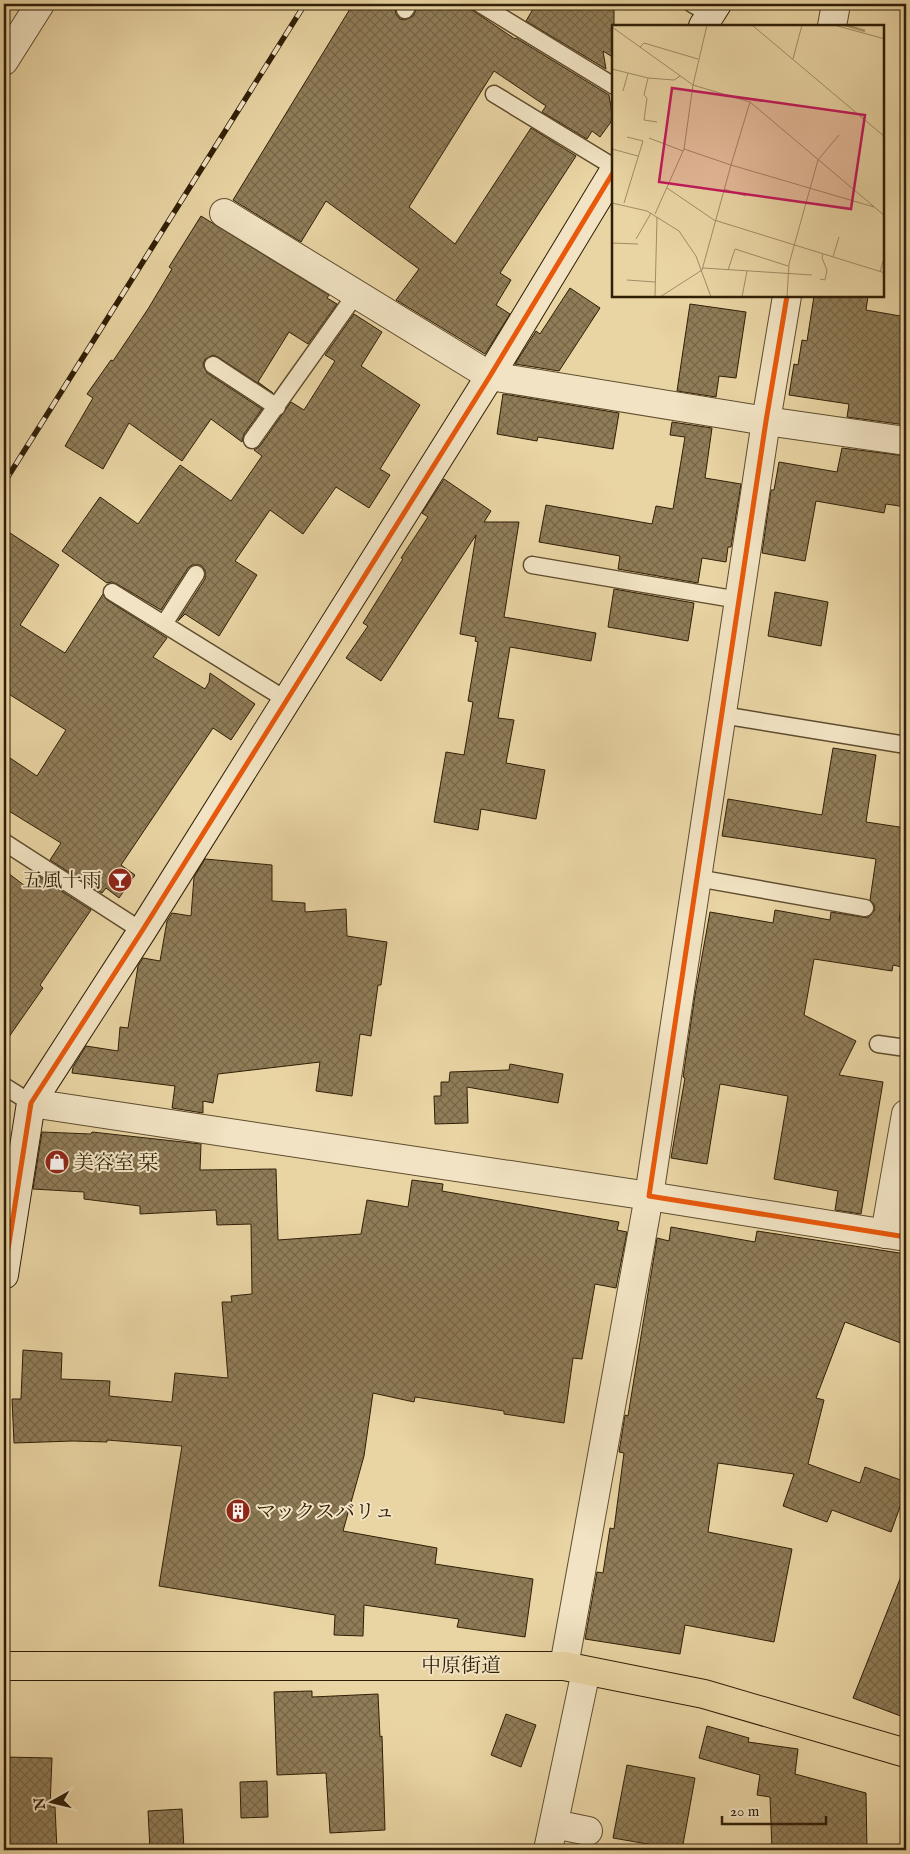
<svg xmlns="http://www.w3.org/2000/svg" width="910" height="1854" viewBox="0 0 910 1854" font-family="'IM FELL English','Noto Serif JP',serif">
<defs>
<pattern id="building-cross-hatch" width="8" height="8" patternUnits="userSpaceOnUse" patternTransform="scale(1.25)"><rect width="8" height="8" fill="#907d58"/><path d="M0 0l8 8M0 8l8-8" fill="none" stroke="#766647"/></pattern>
</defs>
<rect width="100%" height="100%" fill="#e9d4a3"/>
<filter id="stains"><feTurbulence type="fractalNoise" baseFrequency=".004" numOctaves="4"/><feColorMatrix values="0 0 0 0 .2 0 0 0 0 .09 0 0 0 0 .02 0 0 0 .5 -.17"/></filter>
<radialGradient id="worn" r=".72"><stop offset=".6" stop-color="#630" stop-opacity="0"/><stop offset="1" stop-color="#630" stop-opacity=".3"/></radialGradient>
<g fill="url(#building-cross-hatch)" stroke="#301f07">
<polygon points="353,4 397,4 395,9 396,14 400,19 405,20 413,16 419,4 463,4 515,39 516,38 609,95 613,119 600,137 592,131 587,139 542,112 546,106 494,71 409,207 455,244 531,128 576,156 500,273 511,280 496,305 510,314 485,354 396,300 419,269 326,201 301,242 233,200"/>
<polygon points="536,4 614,4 614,58 603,51 606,69 526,21"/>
<polygon points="201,216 329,295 327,298 337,304 308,344 289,332 258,382 273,393 218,357 213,355 205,359 203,365 207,373 262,409 244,434 242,442 211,419 182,461 129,423 103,469 65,446 93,398 87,394 111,360 113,361 148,309 172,269 169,267"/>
<polygon points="570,288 600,308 559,371 515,364 536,331 540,334"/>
<polygon points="814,296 868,296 866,310 906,317 906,425 847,417 849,404 789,395 794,364 798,365 802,340 807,341"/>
<polygon points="690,304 746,312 736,378 719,376 716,397 677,391"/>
<polygon points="354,314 382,332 361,366 420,405 380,469 390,475 369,508 336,487 303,534 270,510 235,561 257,575 219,636 185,614 178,621 205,579 205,570 201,565 192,565 188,568 161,610 117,584 112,582 107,583 62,551 100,497 138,524 180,465 231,501 262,456 254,450 260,446 291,402 304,410 335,361 325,355"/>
<polygon points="503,394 619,413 613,449 538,437 537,441 497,434"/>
<polygon points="672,422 712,428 705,478 741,484 731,547 728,547 726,562 702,558 698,583 618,569 620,556 539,542 546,505 652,524 656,506 673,509 685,437 670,435"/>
<polygon points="842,448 906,456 906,507 886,504 884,513 816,501 805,561 762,553 771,490 774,490 779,462 837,472"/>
<polygon points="444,479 491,511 484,522 519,522 504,617 596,633 591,661 510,647 498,718 514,720 506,763 545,770 536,819 481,809 478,830 434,822 446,752 464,755 473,702 468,701 478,642 475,641 476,637 460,634 476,535 381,681 346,658 368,626 363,623 403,559 401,558 428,517 422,513"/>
<polygon points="4,529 59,565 20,625 65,653 103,594 107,600 167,638 153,657 205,689 209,682 210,673 255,704 231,740 213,728 121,865 135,875 119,898 106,888 102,893 50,860 61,843 4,808 4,754 37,776 66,730 4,691"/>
<polygon points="614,589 694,603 688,641 608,627"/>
<polygon points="775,592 828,602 821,646 768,636"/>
<polygon points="833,748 876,755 866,822 906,828 906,875 899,921 906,922 906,968 893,965 892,971 814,959 804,1015 856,1041 839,1075 883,1082 861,1214 835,1210 838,1191 774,1179 788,1096 720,1084 707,1164 671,1158 685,1078 683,1077 695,995 710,912 773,923 775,910 830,920 831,912 868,918 875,910 874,904 870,900 876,859 722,836 728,799 822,815"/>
<polygon points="205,859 272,865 272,901 305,903 305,912 346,909 347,936 387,942 381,985 378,985 371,1036 360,1034 352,1096 316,1091 320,1062 218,1074 213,1103 203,1101 203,1113 172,1108 175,1086 72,1073 73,1067 86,1046 118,1051 120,1027 128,1028 138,966 143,958 160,961 167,921 172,913 191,916 194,877"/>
<polygon points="4,870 29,889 38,876 91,910 40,985 43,988 4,1044"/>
<polygon points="510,1064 563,1074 558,1103 467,1087 468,1123 435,1124 434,1096 441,1096 441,1082 449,1082 450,1072 509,1070"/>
<polygon points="42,1132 91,1134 92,1132 201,1144 200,1170 276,1169 278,1240 361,1234 367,1200 408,1207 412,1180 443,1184 442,1191 619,1222 617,1230 627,1232 616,1288 595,1284 582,1359 573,1358 564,1423 504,1414 504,1411 415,1397 414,1402 373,1393 364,1456 343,1531 437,1548 435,1564 533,1579 525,1637 457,1627 459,1619 364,1605 363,1636 334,1635 335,1615 159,1586 182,1446 107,1440 107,1442 73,1441 14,1443 12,1399 21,1399 23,1350 62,1353 61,1379 110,1381 109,1396 172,1402 175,1373 228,1378 222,1302 232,1302 231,1296 252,1294 251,1224 217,1225 216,1210 140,1214 140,1206 84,1199 84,1192 33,1189"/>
<polygon points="671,1227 755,1242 757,1231 906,1254 906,1345 845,1322 816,1398 824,1400 808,1464 860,1483 865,1467 906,1482 906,1490 891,1532 832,1510 827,1522 783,1506 794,1474 718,1463 708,1532 792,1549 774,1642 685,1625 680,1654 585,1639 597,1572 603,1573 610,1528 614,1529 624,1453 619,1452 625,1415 628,1416 657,1238 669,1241"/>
<polygon points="904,1569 906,1570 906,1718 853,1698"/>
<polygon points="312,1691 312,1697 378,1694 380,1737 382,1736 385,1830 330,1833 326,1773 277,1775 274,1692"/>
<polygon points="506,1714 536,1725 521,1767 491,1755"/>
<polygon points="707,1726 749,1738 748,1742 798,1749 795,1774 866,1793 867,1850 772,1850 770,1797 757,1795 760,1775 699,1758"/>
<polygon points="4,1757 52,1758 50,1807 55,1807 57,1850 4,1850"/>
<polygon points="627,1765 695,1778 682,1850 613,1838"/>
<polygon points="267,1781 268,1817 241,1818 240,1782"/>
<polygon points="182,1809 184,1850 150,1850 148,1811"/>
</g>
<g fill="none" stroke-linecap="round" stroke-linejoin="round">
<defs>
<g id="lane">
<polyline points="480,4 614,86"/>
<polyline points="692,4 710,14"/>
<polyline points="405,10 409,4"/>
<polyline points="494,94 614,167"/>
<polyline points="213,365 277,407"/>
<polyline points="252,440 356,294"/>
<polyline points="532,565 739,600"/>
<polyline points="112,592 285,699"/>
<polyline points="164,624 196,574"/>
<polyline points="722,715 906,745"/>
<polyline points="4,842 142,931"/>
<polyline points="697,878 865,908"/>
<polyline points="878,1044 906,1048"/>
<polyline points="4,1086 31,1103"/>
</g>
<g id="street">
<polyline points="832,26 836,4"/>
<polyline points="4,61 40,4"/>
<polyline points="224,213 490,376 766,421 906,441"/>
<polyline points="787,296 766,421 649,1196 906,1237"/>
<polyline points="31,1103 649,1196 564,1666"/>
<polyline points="885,1234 906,1114"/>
<polyline points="554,1824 588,1831"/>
<polyline points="548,1850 586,1671"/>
</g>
<g id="secondary">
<polyline points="703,26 717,4"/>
<polyline points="4,1275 31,1103 142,931 490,376 614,171"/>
</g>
<polyline id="primary" points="4,1666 564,1666 704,1694 906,1753"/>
</defs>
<use href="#lane" stroke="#5e4c2e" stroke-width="19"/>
<use href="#street" stroke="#5e4c2e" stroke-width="30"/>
<use href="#secondary" stroke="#301f07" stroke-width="30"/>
<use href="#primary" stroke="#301f07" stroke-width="30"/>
<use href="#lane" stroke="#f1e3c3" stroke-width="16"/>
<use href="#street" stroke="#f1e3c3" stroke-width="28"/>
<use href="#secondary" stroke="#f1e3c3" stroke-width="28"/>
<use href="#primary" stroke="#e9d4a3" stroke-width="28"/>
<defs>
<polyline id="rail" points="4,483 305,4"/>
</defs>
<use href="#rail" stroke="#301f07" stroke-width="5.5"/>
<use href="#rail" stroke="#f1e3c3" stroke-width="4" stroke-dasharray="11" stroke-linecap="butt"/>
<defs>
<g id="cycleway">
<polyline points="787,296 766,421 649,1196 906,1237"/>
<polyline points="4,1275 31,1103 142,931 490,376 614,171"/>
</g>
</defs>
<use href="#cycleway" stroke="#f1e3c3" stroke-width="8"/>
<use href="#cycleway" stroke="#e8590c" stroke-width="5"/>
</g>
<defs>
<symbol id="bar-disc" viewBox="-11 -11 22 22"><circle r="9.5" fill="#8f2418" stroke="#f1e3c3"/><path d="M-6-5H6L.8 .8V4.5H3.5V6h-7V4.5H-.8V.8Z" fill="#fff"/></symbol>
<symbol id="shop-disc" viewBox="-11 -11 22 22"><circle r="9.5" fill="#8f2418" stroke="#f1e3c3"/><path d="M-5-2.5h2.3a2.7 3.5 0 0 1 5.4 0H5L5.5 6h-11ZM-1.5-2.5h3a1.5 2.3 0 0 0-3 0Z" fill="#fff"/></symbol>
<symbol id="building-disc" viewBox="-11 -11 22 22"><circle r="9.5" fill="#8f2418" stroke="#f1e3c3"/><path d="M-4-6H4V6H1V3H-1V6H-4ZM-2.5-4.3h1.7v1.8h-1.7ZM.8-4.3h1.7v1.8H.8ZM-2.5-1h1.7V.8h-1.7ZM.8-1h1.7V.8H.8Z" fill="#fff"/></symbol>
</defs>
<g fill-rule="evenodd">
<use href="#bar-disc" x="106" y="866" width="28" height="28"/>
<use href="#shop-disc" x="43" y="1148" width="28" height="28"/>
<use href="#building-disc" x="224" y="1497" width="28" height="28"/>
</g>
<g text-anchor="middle" stroke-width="4" stroke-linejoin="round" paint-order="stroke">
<g font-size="20" fill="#301f07" stroke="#f1e3c3" text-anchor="start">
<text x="102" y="887" text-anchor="end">五風十雨</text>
<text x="74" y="1169">美容室 栞</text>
<text x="256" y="1518">マックスバリュ</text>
</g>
<g font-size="20" fill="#301f07" stroke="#f1e3c3">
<text x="461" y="1672">中原街道</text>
</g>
</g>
<g transform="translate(612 25)">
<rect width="272" height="272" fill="#e9d4a3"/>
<path fill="none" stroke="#aa966e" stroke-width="2.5" d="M233,0L253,6"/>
<path fill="none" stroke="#9f8c65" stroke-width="1" d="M140,0L273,112M222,0L273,14M0,2L81,60M28,22L32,18L86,34M181,34L190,0M0,44L36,53L62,55L68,51M36,53L32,70L35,73L32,95L45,97M81,60L138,77L273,191M11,66L16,48M37,113L71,126M0,124L26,131M72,124L119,140L138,77M55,163L102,195L273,248M112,164L134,171M0,178L35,186L67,206L84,231L99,272M12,178L31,116L15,112M43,189L72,124L81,60L95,0M24,214L39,188M0,218L26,219M221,232L227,212M91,243L200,250M116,245L123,224L176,241M268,247L273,230M208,254L213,255L215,245L210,233L211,229M15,255L43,257M43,272L45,192M48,272L90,245L119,140L262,182M130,272L135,246M175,272L177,239L206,135L227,110"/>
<path fill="#c2185b" fill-opacity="0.15" stroke="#c2185b" stroke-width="2.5" d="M60,63L253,90L239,184L47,157Z"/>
<rect width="272" height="272" fill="none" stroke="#301f07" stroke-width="2.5"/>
</g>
<rect width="910" height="1854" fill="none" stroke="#e9d4a3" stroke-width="20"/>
<rect x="5" y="5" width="900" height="1844" fill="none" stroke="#301f07" stroke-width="2.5"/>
<rect x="10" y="10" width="890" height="1834" fill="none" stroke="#301f07"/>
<g transform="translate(52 1802) rotate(262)" stroke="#f1e3c3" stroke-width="4" paint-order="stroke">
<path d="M0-4L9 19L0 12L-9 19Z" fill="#301f07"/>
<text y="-8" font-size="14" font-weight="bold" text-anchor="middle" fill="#301f07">N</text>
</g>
<path d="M722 1816v8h104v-8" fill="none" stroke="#301f07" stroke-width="2.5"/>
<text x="730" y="1816" font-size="15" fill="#301f07" stroke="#f1e3c3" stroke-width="4" paint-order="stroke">20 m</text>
<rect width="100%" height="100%" filter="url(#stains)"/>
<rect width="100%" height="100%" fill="url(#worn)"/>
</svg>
